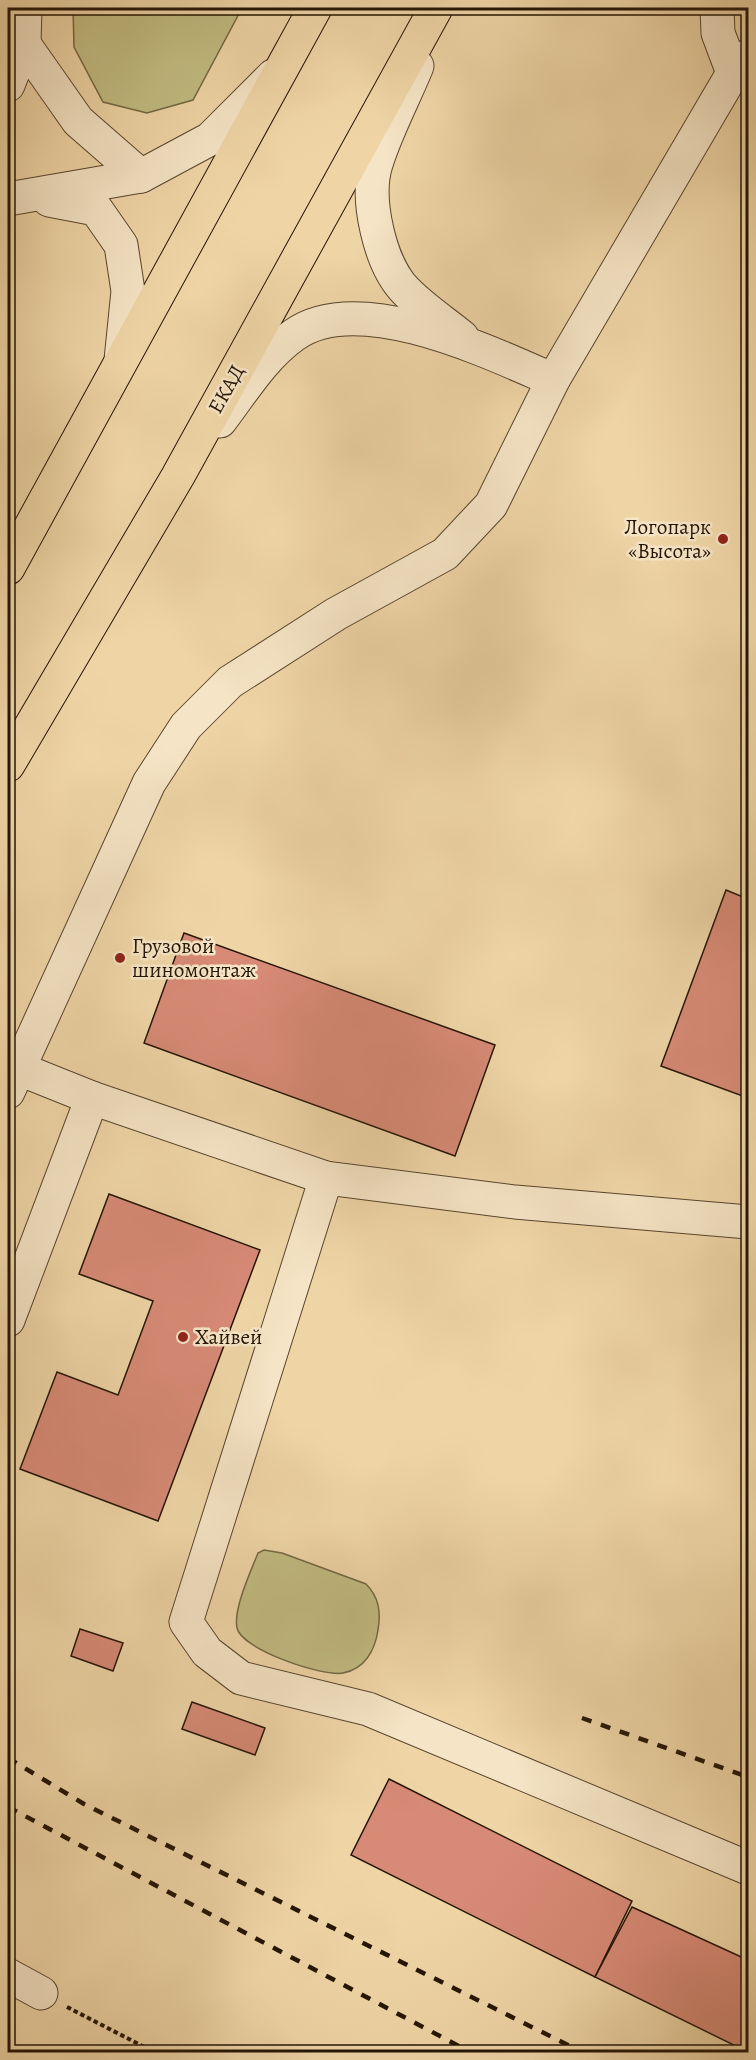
<svg xmlns="http://www.w3.org/2000/svg" width="756" height="2060" viewBox="0 0 756 2060" font-family="Alegreya,serif">
<rect width="100%" height="100%" fill="#efd5a6"/>
<filter id="stains"><feTurbulence type="fractalNoise" baseFrequency=".00333" numOctaves="4"/><feColorMatrix values="0 0 0 0 .2 0 0 0 0 .09 0 0 0 0 .02 0 0 0 .5 -.17"/></filter>
<radialGradient id="worn" r=".72"><stop offset=".6" stop-color="#630" stop-opacity="0"/><stop offset="1" stop-color="#630" stop-opacity=".3"/></radialGradient>
<g fill="#c1bb81" stroke="#736844" stroke-width="1.5">
<polygon points="73,8 242,8 193,100 147,113 103,102 74,47"/>
<path d="M264,1550L282,1553L366,1584C379,1597 381,1612 378,1630C375,1650 365,1669 343,1673C322,1677 241,1649 237,1628C233,1609 251,1571 258,1553Z"/>
</g>
<g fill="#d78a76" stroke="#251506" stroke-width="1.5">
<polygon points="726,890 748,899 748,1098 661,1066"/>
<polygon points="184,933 495,1045 455,1156 144,1043"/>
<polygon points="109,1194 260,1250 158,1521 20,1469 57,1372 118,1395 153,1301 79,1274"/>
<polygon points="80,1629 123,1643 113,1671 71,1656"/>
<polygon points="192,1702 265,1728 255,1755 182,1729"/>
<polygon points="389,1779 632,1901 595,1977 351,1855"/>
<polygon points="632,1907 748,1960 748,2052 595,1977"/>
</g>
<g fill="none" stroke-linecap="round" stroke-linejoin="round">
<defs>
<g id="minor">
<polyline points="717,8 718,33 733,73"/>
<polyline points="24,44 78,121 141,176"/>
<path d="M417,66C404,98 386,131 376,164C365,199 380,264 405,290C422,308 444,322 462,337"/>
<polyline points="8,85 24,44 25,8"/>
<polyline points="8,199 141,176 210,139 273,76"/>
<polyline points="49,200 96,209 121,245 128,291 121,360"/>
<path d="M220,421C243,391 263,357 294,335C358,289 489,352 553,380"/>
<polyline points="8,1092 149,783 186,726 230,682 336,614 445,554 491,505 553,380 733,73 748,56"/>
<polyline points="92,1098 326,1178 515,1202 748,1222"/>
<polyline points="326,1178 186,1622 207,1652 241,1678 368,1709 748,1868"/>
<polyline points="8,1320 92,1098 17,1068"/>
<polyline points="8,1975 41,1993"/>
</g>
<g id="highway">
<polyline points="8,568 315,8"/>
<polyline points="8,765 178,476 436,8"/>
</g>
</defs>
<use href="#minor" stroke="#58452e" stroke-width="35"/>
<use href="#highway" stroke="#251506" stroke-width="35"/>
<polyline stroke="#251506" stroke-width="4" stroke-dasharray="4.5 3" stroke-linecap="butt" points="67,2007 154,2052"/>
<use href="#minor" stroke="#f5e4c5" stroke-width="33"/>
<use href="#highway" stroke="#efd5a6" stroke-width="33"/>
<g stroke="#251506" stroke-width="4.5" stroke-dasharray="10 10" stroke-linecap="butt">
<polyline points="582,1718 748,1777"/>
<polyline points="8,1758 84,1804 572,2047"/>
<polyline points="8,1807 470,2052"/>
</g>
</g>
<g fill="#8f2418" stroke="#f5e4c5" stroke-width="2">
<circle cx="723" cy="539" r="6"/>
<circle cx="120" cy="958" r="6"/>
<circle cx="183" cy="1337" r="6"/>
</g>
<g text-anchor="middle" stroke-width="5" stroke-linejoin="round" paint-order="stroke">
<g font-size="21" fill="#251506" stroke="#f5e4c5">
<text transform="translate(226 389) rotate(-61)" y="7">ЕКАД</text>
</g>
<g font-size="21" fill="#251506" stroke="#f5e4c5" text-anchor="start">
<text x="711" y="534" text-anchor="end">Логопарк<tspan x="711" dy="24">«Высота»</tspan></text>
<text x="132" y="953">Грузовой<tspan x="132" dy="24">шиномонтаж</tspan></text>
<text x="195" y="1344">Хайвей</text>
</g>
</g>
<rect width="756" height="2060" fill="none" stroke="#efd5a6" stroke-width="30"/>
<rect x="9" y="9" width="738" height="2042" fill="none" stroke="#251506" stroke-width="3"/>
<rect x="15" y="15" width="726" height="2030" fill="none" stroke="#251506" stroke-width="1.5"/>
<rect width="100%" height="100%" filter="url(#stains)"/>
<rect width="100%" height="100%" fill="url(#worn)"/>
</svg>
